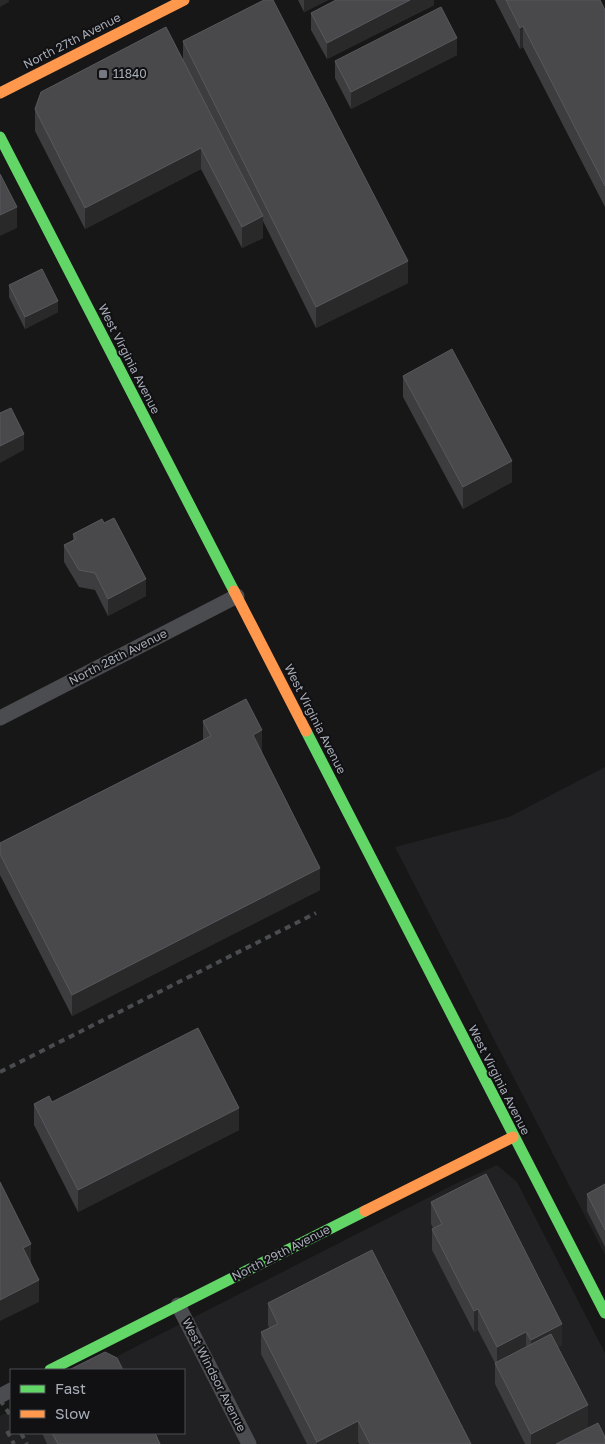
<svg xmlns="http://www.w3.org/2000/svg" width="605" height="1444" viewBox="0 0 605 1444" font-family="'Golos Text',sans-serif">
<rect width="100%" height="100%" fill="#171717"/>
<g fill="#212123">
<polygon points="605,767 605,1255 395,847 509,817"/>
<polygon points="497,1165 517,1182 605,1353 605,1444 0,1444 0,1416 11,1410 11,1433 184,1433 184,1370 90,1370 457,1183"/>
</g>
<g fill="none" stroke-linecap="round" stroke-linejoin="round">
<g stroke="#4b4c50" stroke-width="15">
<polyline points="0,718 237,596"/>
<polyline points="178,1305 249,1444"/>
<polyline points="0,1396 11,1390"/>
</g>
<g stroke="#63d668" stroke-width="11">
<polyline points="0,137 234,591"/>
<polyline points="306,731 605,1313"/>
<polyline points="50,1370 365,1211"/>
</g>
<g stroke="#ff974d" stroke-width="11">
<polyline points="0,93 184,0"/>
<polyline points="234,591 306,731"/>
<polyline points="365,1211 513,1137"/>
</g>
<g stroke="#4b4c4f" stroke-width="4" stroke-dasharray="6 5" stroke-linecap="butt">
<polyline points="0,1072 316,913"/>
<polyline points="0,1400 11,1416"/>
<polyline points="7,1431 14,1444"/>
<polyline points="21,1433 27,1444"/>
</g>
</g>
<g fill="#3d3d3f">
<polygon points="298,0 328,0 304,12"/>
<polygon points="434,0 434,5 327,59 311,30 311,13"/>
<polygon points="495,0 600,0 605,10 605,207 523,47 520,49"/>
<polygon points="183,41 408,283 316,328 263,221 263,238 242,248 201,169 85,229 35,131 35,109 183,60"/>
<polygon points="457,55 351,109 335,78 335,61"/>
<polygon points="9,285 58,312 25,329 9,297"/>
<polygon points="403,376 512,482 463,509 403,397"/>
<polygon points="73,534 146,596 108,616 95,590 79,587 64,562 64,545 73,540"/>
<polygon points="203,721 262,752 261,752 320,890 72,1016 0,875 0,843 203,740"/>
<polygon points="52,1102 239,1130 78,1212 34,1125 34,1104"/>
<polygon points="605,1184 605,1247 587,1211 587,1194"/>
<polygon points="431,1202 562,1345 558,1347 588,1427 554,1444 525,1444 495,1384 495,1363 478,1330 474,1332 432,1250 432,1229 433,1228 431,1224"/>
<polygon points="268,1303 471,1444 359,1444 358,1442 355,1444 307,1444 261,1354 261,1332 269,1328 268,1325"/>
<polygon points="42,1433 155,1433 160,1444 47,1444"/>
</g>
<g fill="#29292a">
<polygon points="0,0 9,0 9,2 0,7"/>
<polygon points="304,0 328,0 304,12"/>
<polygon points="410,0 434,0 434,5 327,59 327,43"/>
<polygon points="523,26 523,47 520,49 520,28"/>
<polygon points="457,38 457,55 351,109 351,92"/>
<polygon points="201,148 201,169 85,229 85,208"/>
<polygon points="17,207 17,228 0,236 0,215"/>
<polygon points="263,216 263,238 242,248 242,227"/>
<polygon points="408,261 408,283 316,328 316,307"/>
<polygon points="58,301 58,312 25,329 25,317"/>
<polygon points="24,434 24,450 0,463 0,446"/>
<polygon points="512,461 512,482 463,509 463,487"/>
<polygon points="146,579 146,596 108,616 108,599"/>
<polygon points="262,730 262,752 253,757 253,735"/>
<polygon points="320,868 320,890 72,1016 72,995"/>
<polygon points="239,1108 239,1130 78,1212 78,1190"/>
<polygon points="31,1244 31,1266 23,1248"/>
<polygon points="39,1280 39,1302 0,1321 0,1300"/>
<polygon points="478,1309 478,1330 474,1332 474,1311"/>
<polygon points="562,1324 562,1345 531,1362 531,1340"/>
<polygon points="526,1332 526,1353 497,1368 497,1347"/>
<polygon points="588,1405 588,1427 554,1444 531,1444 531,1434"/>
<polygon points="358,1421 358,1442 355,1444 317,1444 317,1442"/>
</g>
<g fill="#49494c" stroke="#58595d">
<polygon points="264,0 273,0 408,261 316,307 183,41"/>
<polygon points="336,0 410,0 327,43 311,13"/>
<polygon points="506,0 600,0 605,10 605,186 523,26 520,28"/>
<polygon points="441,7 457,38 351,92 335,61"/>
<polygon points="166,27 263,216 242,227 201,148 85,208 35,109 41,92"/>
<polygon points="0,174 17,207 0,215"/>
<polygon points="42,269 58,301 25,317 9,285"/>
<polygon points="452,349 512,461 463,487 403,376"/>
<polygon points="11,408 24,434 0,446 0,413"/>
<polygon points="114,518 146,579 108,599 95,573 79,570 64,545 76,539 73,534 102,519 104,523"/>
<polygon points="246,699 262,730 253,735 320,868 72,995 0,854 0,843 211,736 203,721"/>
<polygon points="198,1028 239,1108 78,1190 34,1104 49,1096 52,1102"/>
<polygon points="486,1174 562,1324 531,1340 526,1332 497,1347 478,1309 474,1311 432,1229 442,1224 431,1202"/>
<polygon points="0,1182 31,1244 23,1248 39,1280 0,1300"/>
<polygon points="605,1184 605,1230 587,1194"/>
<polygon points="372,1250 471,1444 370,1444 358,1421 317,1442 261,1332 278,1324 268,1303"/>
<polygon points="551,1334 588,1405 531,1434 495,1363"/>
<polygon points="105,1352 117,1358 123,1370 69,1370"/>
<polygon points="598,1423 605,1437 605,1444 556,1444"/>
<polygon points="52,1433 155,1433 160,1444 58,1444"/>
</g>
<rect fill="#757880" stroke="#111113" stroke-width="2" x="98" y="69" width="10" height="10" rx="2.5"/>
<g text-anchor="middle" stroke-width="4" stroke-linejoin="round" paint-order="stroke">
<g font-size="12" fill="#a8adb8" stroke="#111113">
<text transform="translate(72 41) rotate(-27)" y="4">North 27th Avenue</text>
<text transform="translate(129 359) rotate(63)" y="4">West Virginia Avenue</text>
<text transform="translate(118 657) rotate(-27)" y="4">North 28th Avenue</text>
<text transform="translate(315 719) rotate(63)" y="4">West Virginia Avenue</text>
<text transform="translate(499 1080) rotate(63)" y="4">West Virginia Avenue</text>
<text transform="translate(281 1253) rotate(-27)" y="4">North 29th Avenue</text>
<text transform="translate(214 1375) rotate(63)" y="4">West Windsor Avenue</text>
</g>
<g font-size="12" fill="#a8adb8" stroke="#111113" text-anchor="start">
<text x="113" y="78">11840</text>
</g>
</g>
<rect x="10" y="1369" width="175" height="65" fill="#111113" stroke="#4d4f55"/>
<rect x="20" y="1385" width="25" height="8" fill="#63d668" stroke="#4d4f55"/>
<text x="55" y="1394" font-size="15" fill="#a8adb8">Fast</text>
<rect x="20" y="1410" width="25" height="8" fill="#ff974d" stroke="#4d4f55"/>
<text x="55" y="1419" font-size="15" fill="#a8adb8">Slow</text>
</svg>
